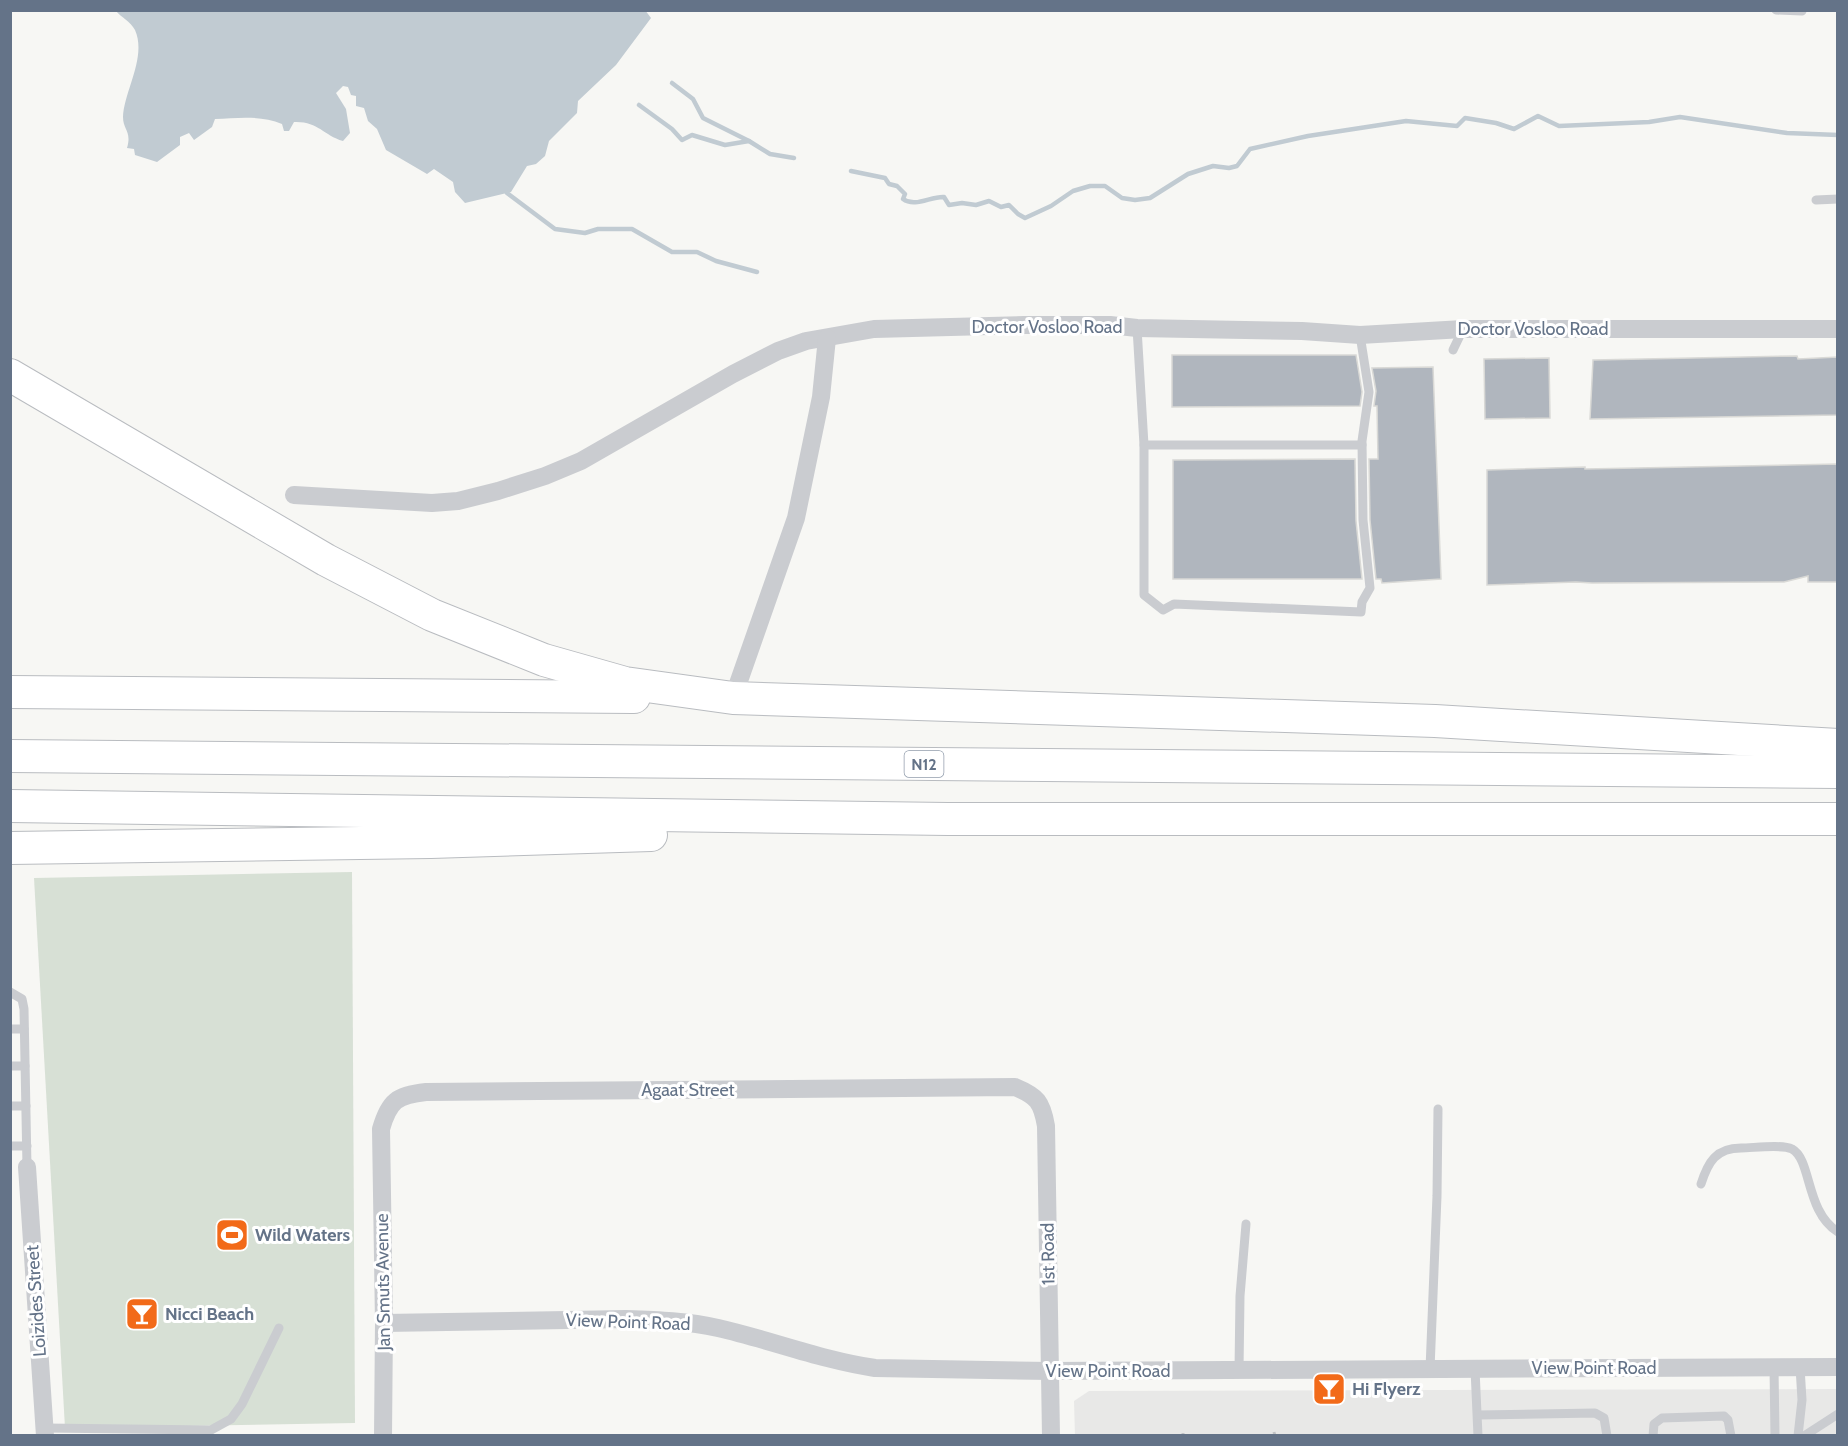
<svg xmlns="http://www.w3.org/2000/svg" width="1848" height="1446" viewBox="0 0 1848 1446" font-family="Cabin,sans-serif">
<rect width="100%" height="100%" fill="#f7f7f4"/>
<polygon fill="#e8e8e7" points="1837,1389 1838,1435 1075,1436 1074,1401 1089,1391"/>
<polygon fill="#d7e0d5" points="352,872 355,1423 65,1428 34,878"/>
<path fill="#c1cbd2" d="M116,11L645,10L651,18L616,65L578,101L577,113L549,141L545,156L536,164L527,166L511,192L465,203L455,192L453,182L434,169L427,174L386,150L377,129L368,121L364,108L356,106V96L351,95L348,87L343,86L336,93L346,109L350,133L343,141C323,135 318,121 294,122L289,131H284L282,124C261,115 238,118 215,119L212,127L194,140L189,133L180,137V145L157,162L135,155L134,149L127,148C132,131 123,130 123,117C124,91 147,57 135,30C131,22 121,17 116,11Z"/>
<g fill="none" stroke-linecap="round" stroke-linejoin="round">
<g stroke="#c1cbd2" stroke-width="4.5">
<polyline points="672,83 693,99 703,118 749,141"/>
<polyline points="639,105 672,129 682,140 692,135 725,145 749,141 770,154 794,158"/>
<path d="M851,171L885,178L889,184L897,186L905,194L903,199C915,208 931,196 944,197L949,205L962,203L976,205L989,201L1001,207L1009,205L1018,214L1025,218L1051,206L1073,191L1090,186H1105L1122,198L1135,200L1150,198L1188,174L1213,166L1229,168L1237,166L1250,149L1308,136L1406,121L1457,126L1465,118L1496,123L1514,129L1538,116L1559,126L1649,122L1680,117L1787,133L1838,135"/>
<polyline points="507,193 555,229 585,233 598,229 632,229 672,252 697,252 716,261 757,272"/>
</g>
</g>
<g fill="#b0b6be" stroke="#d9d9d6" stroke-width="1.5">
<polygon points="1172,355 1356,355 1362,392 1360,406 1172,407"/>
<polygon points="1797,356 1798,359 1838,357 1838,415 1590,419 1593,360"/>
<polygon points="1549,358 1550,418 1485,419 1484,359"/>
<polygon points="1433,367 1441,579 1382,583 1381,579 1376,579 1370,520 1369,459 1378,459 1377,406 1374,406 1376,391 1372,368"/>
<polygon points="1355,459 1356,521 1362,579 1173,579 1173,460"/>
<polygon points="1838,464 1838,582 1808,582 1808,576 1784,582 1592,583 1576,582 1487,585 1487,470 1585,467 1585,469"/>
</g>
<g fill="none" stroke-linecap="round" stroke-linejoin="round">
<defs>
<g id="motorway">
<polyline points="10,375 326,560 432,615 544,660 625,683 733,698 1435,721 1838,745"/>
<polyline points="10,692 634,697"/>
<polyline points="10,756 1838,772"/>
<polyline points="10,806 948,819 1838,819"/>
<polyline points="10,848 431,842 651,835"/>
</g>
</defs>
<use href="#motorway" stroke="#b9bcc0" stroke-width="34"/>
<g stroke="#c0c2c5" stroke-width="3" stroke-dasharray="3 3" stroke-linecap="butt">
<polyline points="1274,1432 1275,1436"/>
<polyline points="1183,1436 1183,1431"/>
</g>
<g stroke="#caccd0" stroke-width="9">
<polyline points="1776,10 1802,11"/>
<polyline points="1816,200 1838,199"/>
<polyline points="1137,328 1144,445 1144,595 1163,610 1174,604 1361,612 1362,602 1370,588 1363,520 1362,441 1369,392 1360,335"/>
<polyline points="1453,350 1463,329"/>
<polyline points="1144,445 1362,445"/>
<polyline points="10,992 22,999 24,1009 27,1167"/>
<polyline points="10,1029 24,1029"/>
<polyline points="10,1066 25,1066"/>
<polyline points="10,1106 26,1106"/>
<polyline points="10,1146 27,1146"/>
<path d="M1701,1184C1708,1162 1716,1148 1741,1148C1753,1148 1782,1144 1792,1149C1812,1160 1805,1211 1838,1232"/>
<polyline points="1774,1367 1775,1436"/>
<polyline points="1430,1369 1437,1196 1438,1109"/>
<polyline points="1475,1369 1478,1436"/>
<polyline points="1239,1370 1240,1296 1246,1224"/>
<polyline points="1478,1415 1595,1413 1604,1418 1607,1436"/>
<polyline points="45,1428 211,1430 231,1419 242,1404 279,1328"/>
<polyline points="1653,1436 1654,1424 1662,1418 1724,1416 1728,1420 1731,1436"/>
<polyline points="1798,1436 1802,1400 1800,1367"/>
<polyline points="1804,1436 1838,1414"/>
</g>
<g stroke="#caccd0" stroke-width="18">
<polyline points="294,495 432,503 458,501 498,491 545,476 581,461 733,374 778,351 806,341 874,329 1024,325 1110,325 1137,328 1302,331 1360,335 1463,329 1838,329"/>
<polyline points="733,698 796,518 821,397 827,338"/>
<polyline points="27,1167 45,1436"/>
<path d="M384,1323L626,1319C657,1320 688,1321 718,1328C771,1340 821,1360 875,1368L1050,1371L1838,1367"/>
<path d="M383,1436L384,1323L381,1129C389,1101 397,1095 426,1092L1015,1087C1037,1096 1042,1102 1046,1126L1051,1436"/>
</g>
<use href="#motorway" stroke="#fff" stroke-width="32"/>
</g>
<defs>
<symbol id="stadium-square" viewBox="-11 -11 22 22"><rect x="-9" y="-9" width="18" height="18" rx="4" fill="#f26a19" stroke="#fff"/><path d="M0-5a6.5 5 0 1 0 0 10a6.5 5 0 1 0 0-10ZM-3.5-1.8h7v3.6h-7Z" fill="#fff"/></symbol>
<symbol id="bar-square" viewBox="-11 -11 22 22"><rect x="-9" y="-9" width="18" height="18" rx="4" fill="#f26a19" stroke="#fff"/><path d="M-6-5H6L.8 .8V4.5H3.5V6h-7V4.5H-.8V.8Z" fill="#fff"/></symbol>
</defs>
<g fill-rule="evenodd">
<use href="#stadium-square" x="213" y="1216" width="38" height="38"/>
<use href="#bar-square" x="123" y="1295" width="38" height="38"/>
<use href="#bar-square" x="1310" y="1370" width="38" height="38"/>
</g>
<g text-anchor="middle" stroke-width="6" stroke-linejoin="round" paint-order="stroke">
<rect fill="#fff" stroke="#929dac" stroke-width="1.5" x="904.5" y="751" width="39" height="26" rx="4.5"/>
<g font-size="16" font-weight="bold" fill="#647388">
<text x="924" y="770">N12</text>
</g>
<g font-size="18" fill="#647388" stroke="#fff">
<text x="1047" y="333">Doctor Vosloo Road</text>
<text x="1533" y="335">Doctor Vosloo Road</text>
<text x="688" y="1096">Agaat Street</text>
<text transform="translate(1048 1254) rotate(-91)" y="6">1st Road</text>
<text transform="translate(383 1282) rotate(-91)" y="6">Jan Smuts Avenue</text>
<text transform="translate(36 1301) rotate(-94)" y="6">Loizides Street</text>
<text transform="translate(628 1322) rotate(2)" y="6">View Point Road</text>
<text x="1594" y="1374">View Point Road</text>
<text x="1108" y="1377">View Point Road</text>
</g>
<g font-size="18" font-weight="bold" fill="#647388" stroke="#fff" text-anchor="start">
<text x="255" y="1241">Wild Waters</text>
<text x="165" y="1320">Nicci Beach</text>
<text x="1352" y="1395">Hi Flyerz</text>
</g>
</g>
<rect width="1848" height="1446" fill="none" stroke="#647388" stroke-width="24"/>
</svg>
